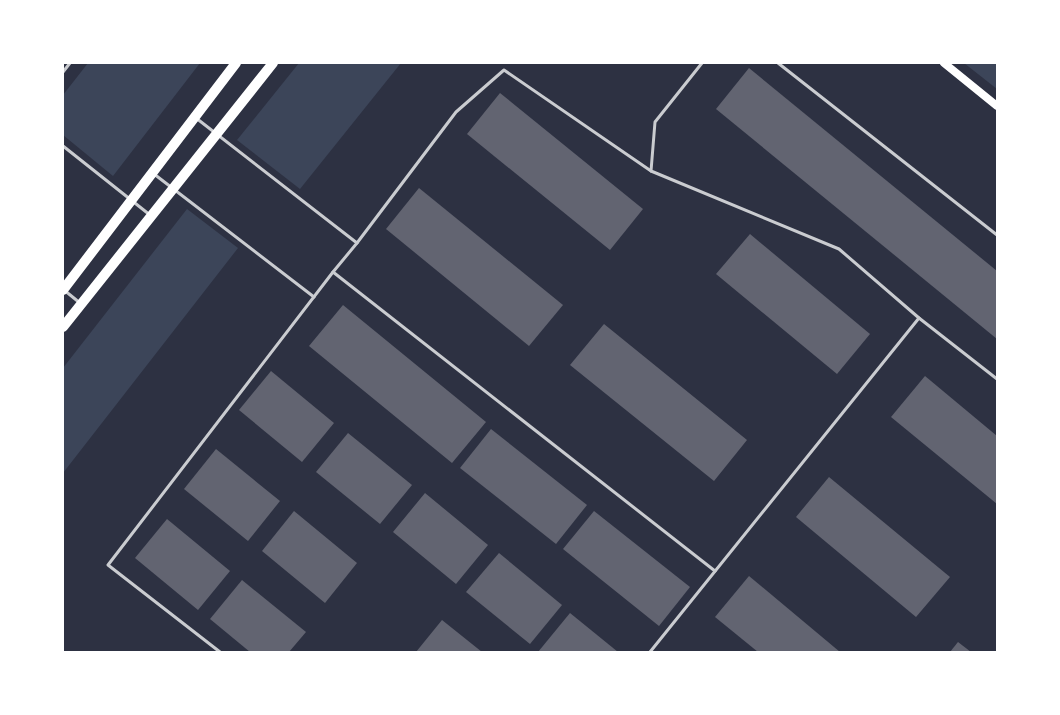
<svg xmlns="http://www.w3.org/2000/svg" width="1060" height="715" viewBox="0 0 1060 715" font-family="'Source Sans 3',sans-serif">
<rect width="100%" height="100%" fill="#2d3142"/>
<g fill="#3c4559">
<polygon points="88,63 200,63 113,176 63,135 63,95"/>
<polygon points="299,63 401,63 300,189 237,140"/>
<polygon points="964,63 997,63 997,89"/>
<polygon points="187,209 238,248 63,473 63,368"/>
</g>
<g fill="#626471">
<polygon points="749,68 997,271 997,339 716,109"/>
<polygon points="500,93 643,209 610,250 467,134"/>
<polygon points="419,188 563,305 529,346 386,229"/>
<polygon points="750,234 870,334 837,374 716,274"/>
<polygon points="343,305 486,422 452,463 309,346"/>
<polygon points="604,324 747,440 714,481 570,365"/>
<polygon points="271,371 334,423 302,462 239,410"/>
<polygon points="925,376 997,436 997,504 891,417"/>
<polygon points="491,429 587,505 556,544 460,468"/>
<polygon points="348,433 412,485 380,524 316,472"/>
<polygon points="216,449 280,501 248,541 184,489"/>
<polygon points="829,477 950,577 916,617 796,517"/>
<polygon points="425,493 488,545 456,584 393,532"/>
<polygon points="294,511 357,563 325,603 262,551"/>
<polygon points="594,511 690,587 659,626 563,549"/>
<polygon points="167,519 230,571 198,610 135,558"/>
<polygon points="499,553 562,605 530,644 466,592"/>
<polygon points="749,576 840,652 758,652 715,617"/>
<polygon points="242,580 306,632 289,652 250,652 210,619"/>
<polygon points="570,613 618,652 538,652"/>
<polygon points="442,620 482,652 416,652"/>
<polygon points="958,642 971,652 950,652"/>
</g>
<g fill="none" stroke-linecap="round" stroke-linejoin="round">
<g stroke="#caccd0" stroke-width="3">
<polyline points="702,63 655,122 651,171 839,249 919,318"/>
<polyline points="778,63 997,235"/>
<polyline points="63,72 70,63"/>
<polyline points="196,118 357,243 333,272 715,571"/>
<polyline points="63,146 150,215"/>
<polyline points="154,174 314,297"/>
<polyline points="357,243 456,112 504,70 651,171"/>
<polyline points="64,290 80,303"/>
<polyline points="220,652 108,565 333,272"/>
<polyline points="650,652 919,318 997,379"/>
</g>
<polyline stroke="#fff" stroke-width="8" points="944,63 997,106"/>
<g stroke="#fff" stroke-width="10">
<polyline points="63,290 236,63"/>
<polyline points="63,327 273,63"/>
</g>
</g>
<rect width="1060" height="715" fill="none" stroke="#ffffff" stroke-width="128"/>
</svg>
